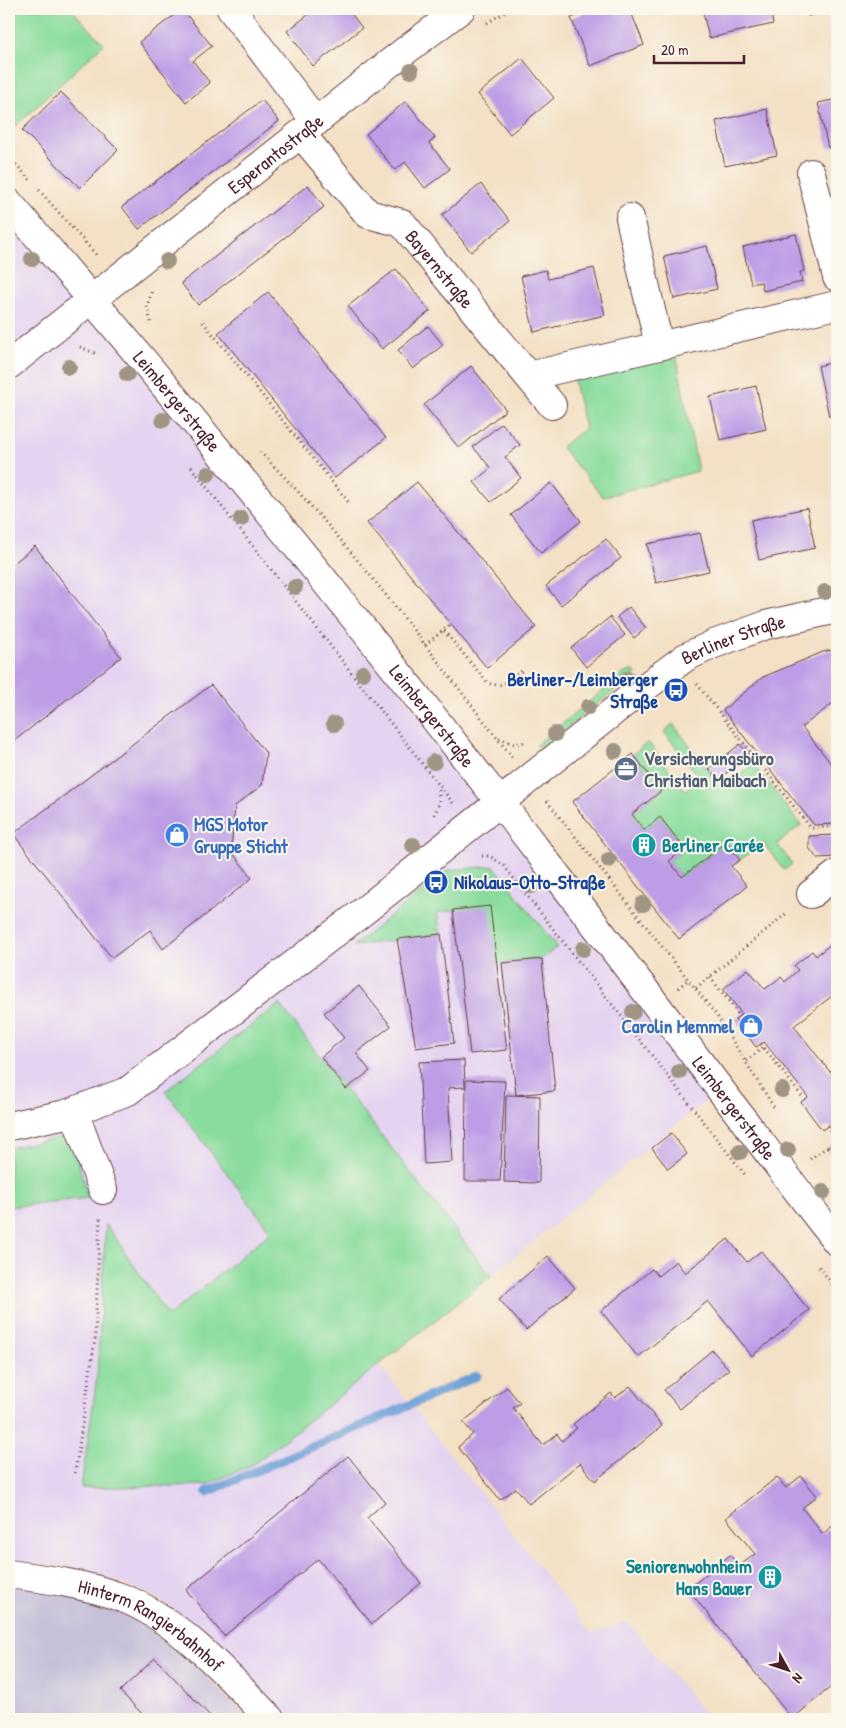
<svg xmlns="http://www.w3.org/2000/svg" width="846" height="1728" viewBox="0 0 846 1728" font-family="'Patrick Hand',sans-serif">
<rect width="100%" height="100%" fill="#fbf7ec"/>
<filter id="ink" filterUnits="userSpaceOnUse"><feTurbulence type="fractalNoise" baseFrequency=".02" numOctaves="2"/><feDisplacementMap in="SourceGraphic" scale="10" xChannelSelector="R" yChannelSelector="G"/><feConvolveMatrix kernelMatrix="1 2 1 2 8 2 1 2 1" color-interpolation-filters="sRGB"/></filter>
<filter id="wash" filterUnits="userSpaceOnUse"><feTurbulence type="fractalNoise" baseFrequency=".0096" numOctaves="4" result="noise"/><feDisplacementMap in="SourceGraphic" scale="20" xChannelSelector="R" yChannelSelector="G"/><feGaussianBlur stdDeviation="1.12" result="paint"/><feColorMatrix in="noise" values="0 0 0 0 0 0 0 0 0 0 0 0 0 0 0 0 0 1.4 0 .05"/><feComposite in="paint" operator="in"/></filter>
<g filter="url(#wash)">
<rect width="100%" height="100%" fill="#f3e0c5"/>
<polygon fill="#e4d3f1" points="9,203 720,1089 491,1276 378,1363 592,1634 627,1621 709,1719 284,1719 180,1614 155,1597 119,1582 60,1566 9,1561"/>
<polygon fill="#c6c0d9" points="9,1583 54,1589 110,1607 138,1621 193,1663 250,1719 9,1719"/>
<g fill="#89dc9d" stroke="#6a7e64">
<polygon points="9,9 71,9 104,44 9,132"/>
<polygon points="676,355 698,471 603,497 561,447 585,428 573,377"/>
<polygon points="633,670 636,674 540,749 536,745 623,674"/>
<polygon points="673,724 722,787 753,764 801,825 777,844 792,864 784,870 763,843 740,860 726,842 682,877 669,861 685,849 660,817 644,830 632,814 661,791 633,754 648,742 685,790 700,778 664,732"/>
<polygon points="494,866 557,947 542,959 496,963 453,910 437,913 441,934 353,946 448,870"/>
<polygon points="279,1004 491,1276 254,1464 206,1485 81,1488 97,1377 106,1224 168,1316 271,1232 165,1091"/>
<polygon points="71,1135 88,1198 9,1207 9,1148"/>
</g>
<g fill="none" stroke-linecap="round" stroke-linejoin="round">
<polyline stroke="#6a9dd5" stroke-width="9" points="207,1492 477,1376"/>
</g>
<g id="blocks">
<g fill="#bd9ee6">
<polygon points="182,9 212,46 193,61 210,83 186,102 139,42"/>
<polygon points="316,9 348,9 362,28 313,66 287,31"/>
<polygon points="595,9 630,9 644,45 590,66 571,18"/>
<polygon points="702,9 770,9 773,24 709,38"/>
<polygon points="806,9 837,9 837,10 808,16"/>
<polygon points="522,58 554,98 510,134 478,94"/>
<polygon points="61,92 118,150 80,188 22,130"/>
<polygon points="837,99 837,146 828,148 818,103"/>
<polygon points="262,100 279,121 139,229 122,207"/>
<polygon points="406,101 435,138 429,143 450,169 425,188 405,162 395,170 366,134"/>
<polygon points="767,109 777,155 725,166 716,121"/>
<polygon points="481,184 510,221 471,252 442,215"/>
<polygon points="308,185 324,207 198,305 181,283"/>
<polygon points="796,234 804,271 800,272 802,282 763,291 761,282 751,284 743,247"/>
<polygon points="707,246 717,289 674,299 664,256"/>
<polygon points="594,268 605,315 534,332 521,276 546,270 548,279"/>
<polygon points="396,269 430,311 382,349 348,306"/>
<polygon points="268,292 386,438 335,478 218,333"/>
<polygon points="428,326 443,345 413,369 398,350"/>
<polygon points="837,357 837,414 829,416 818,366 830,363 829,359"/>
<polygon points="471,366 506,410 459,448 424,405"/>
<polygon points="756,386 766,429 720,440 710,397"/>
<polygon points="502,423 520,445 505,457 521,478 491,502 474,482 491,468 473,447"/>
<polygon points="417,482 536,627 487,668 367,523"/>
<polygon points="551,483 581,521 541,553 511,515"/>
<polygon points="807,508 815,548 759,560 751,520"/>
<polygon points="700,533 709,571 656,583 647,544"/>
<polygon points="606,539 621,558 561,605 546,586"/>
<polygon points="35,546 121,657 9,745 9,567"/>
<polygon points="629,607 646,628 634,638 617,617"/>
<polygon points="610,617 625,635 586,667 571,648"/>
<polygon points="837,649 837,700 802,727 837,771 837,824 814,825 723,710 763,677 823,652"/>
<polygon points="211,685 266,753 262,785 235,806 231,851 252,878 163,949 150,930 112,958 13,834"/>
<polygon points="740,744 749,755 718,780 709,769"/>
<polygon points="633,754 661,791 632,814 644,830 660,817 685,849 669,861 682,877 727,842 740,860 731,866 747,886 679,939 572,802"/>
<polygon points="837,835 837,857 817,858 809,848 809,836"/>
<polygon points="490,906 507,1050 470,1054 453,910"/>
<polygon points="441,934 454,1043 416,1048 397,939"/>
<polygon points="837,939 837,992 794,1026 830,1072 837,1067 837,1135 829,1125 822,1130 801,1102 808,1097 764,1042 756,1047 735,1019 742,1014 723,989 748,969 765,989 781,977 785,982 798,970 794,966 812,951 816,956"/>
<polygon points="542,959 555,1091 516,1095 502,963"/>
<polygon points="359,986 391,1026 356,1053 370,1071 346,1089 321,1057 344,1038 324,1013"/>
<polygon points="464,1060 465,1087 448,1088 452,1162 424,1164 419,1062"/>
<polygon points="466,1080 505,1081 500,1181 465,1181"/>
<polygon points="506,1095 540,1096 539,1183 504,1182"/>
<polygon points="671,1133 687,1154 668,1169 652,1148"/>
<polygon points="728,1239 747,1262 761,1251 809,1310 752,1356 708,1301 638,1357 601,1311 652,1269 658,1276 676,1261 685,1273"/>
<polygon points="548,1256 575,1288 526,1330 499,1299"/>
<polygon points="712,1350 729,1369 680,1409 664,1390"/>
<polygon points="630,1386 662,1426 595,1481 580,1463 529,1504 516,1488 500,1500 458,1447 473,1434 463,1422 507,1387 520,1403 513,1408 543,1445 557,1434 562,1441 577,1428 573,1424 611,1393 615,1398"/>
<polygon points="348,1456 385,1502 367,1518 421,1583 372,1624 318,1559 224,1636 186,1590"/>
<polygon points="801,1476 817,1496 802,1508 823,1534 837,1522 837,1643 830,1649 837,1657 837,1682 792,1719 688,1589 730,1555 739,1566 755,1554 726,1518 777,1477 786,1488"/>
<polygon points="155,1658 213,1719 147,1719 120,1691"/>
</g>
</g>
</g>
<g filter="url(#ink)">
<use href="#blocks" fill-opacity="0" stroke="#633c42" stroke-width="1"/>
<g fill="none" stroke-linecap="round" stroke-linejoin="round">
<defs>
<g id="minor">
<polyline points="231,9 316,122"/>
<path id="s1" d="M301,134L368,214L402,223L552,405"/>
<polyline points="811,173 837,277"/>
<path id="s2" d="M9,203C191,413 367,630 537,850C639,980 736,1112 837,1242"/>
<polyline points="630,218 659,345"/>
<path id="s3" d="M9,365L401,54L461,9"/>
<polyline points="529,376 837,305"/>
<polyline points="811,894 837,874"/>
<polyline points="74,1112 103,1190"/>
<path id="s4" d="M9,1126L66,1114L128,1091L360,914L629,699L686,657L714,644L766,625L837,609"/>
<path id="s5" d="M9,1574C47,1579 84,1584 120,1597C177,1618 229,1676 270,1719"/>
</g>
</defs>
<use href="#minor" stroke="#633c42" stroke-width="30"/>
<g stroke="#633c42" stroke-width="3" stroke-dasharray="1 4" stroke-linecap="butt">
<polyline points="487,23 510,9"/>
<polyline points="9,157 32,182"/>
<polyline points="39,190 98,257"/>
<polyline points="151,322 147,307 152,290"/>
<polyline points="203,322 350,504"/>
<polyline points="80,347 97,354"/>
<path d="M260,452C353,545 430,653 512,757"/>
<polyline points="191,467 453,803"/>
<path d="M444,631L488,683C503,689 511,679 523,670"/>
<polyline points="425,645 451,624"/>
<polyline points="697,684 811,828 837,827"/>
<polyline points="499,738 514,744 526,742"/>
<polyline points="547,801 717,1016 775,1109"/>
<polyline points="434,815 439,804 439,786"/>
<polyline points="482,856 490,856 504,866 746,1176"/>
<polyline points="710,977 740,1016"/>
<polyline points="678,988 689,979"/>
<polyline points="696,988 788,912"/>
<polyline points="761,1044 804,1099"/>
<polyline points="746,1061 764,1047"/>
<polyline points="828,1146 837,1158"/>
<polyline points="810,1159 837,1140 828,1128"/>
<polyline points="819,1267 837,1290"/>
<polyline points="75,1473 95,1339 100,1218"/>
</g>
<use href="#minor" stroke="#fff" stroke-width="28"/>
</g>
<g fill="#a09583">
<circle cx="411" cy="71" r="8"/>
<circle cx="32" cy="259" r="8"/>
<circle cx="167" cy="261" r="8"/>
<circle cx="69" cy="367" r="8"/>
<circle cx="127" cy="374" r="8"/>
<circle cx="163" cy="420" r="8"/>
<circle cx="208" cy="474" r="8"/>
<circle cx="241" cy="519" r="8"/>
<circle cx="295" cy="587" r="8"/>
<circle cx="825" cy="592" r="8"/>
<circle cx="363" cy="673" r="8"/>
<circle cx="627" cy="679" r="8"/>
<circle cx="588" cy="707" r="8"/>
<circle cx="334" cy="724" r="8"/>
<circle cx="555" cy="734" r="8"/>
<circle cx="615" cy="751" r="8"/>
<circle cx="434" cy="762" r="8"/>
<circle cx="413" cy="845" r="8"/>
<circle cx="609" cy="860" r="8"/>
<circle cx="531" cy="886" r="8"/>
<circle cx="643" cy="904" r="8"/>
<circle cx="583" cy="949" r="8"/>
<circle cx="633" cy="1012" r="8"/>
<circle cx="679" cy="1072" r="8"/>
<circle cx="782" cy="1090" r="8"/>
<circle cx="788" cy="1150" r="8"/>
<circle cx="740" cy="1152" r="8"/>
<circle cx="823" cy="1192" r="8"/>
</g>
</g>
<defs>
<symbol id="bus-disc" viewBox="-11 -11 22 22"><circle r="9.5" fill="#1a4fb4" stroke="#fbf7ec"/><path d="M-5-6H5V4H4V6H2V4H-2V6H-4V4H-5ZM-3.5-4V0h7V-4ZM-3.5 1.2v1.5H-2V1.2ZM2 1.2v1.5H3.5V1.2Z" fill="#fff"/></symbol>
<symbol id="office-disc" viewBox="-11 -11 22 22"><circle r="9.5" fill="#5c6f8a" stroke="#fbf7ec"/><path d="M-6-3h4V-5.5h4V-3h4V5H-6ZM-1-4.5V-3h2v-1.5ZM-6 0V1H6V0Z" fill="#fff"/></symbol>
<symbol id="shop-disc" viewBox="-11 -11 22 22"><circle r="9.5" fill="#3f7fe0" stroke="#fbf7ec"/><path d="M-5-2.5h2.3a2.7 3.5 0 0 1 5.4 0H5L5.5 6h-11ZM-1.5-2.5h3a1.5 2.3 0 0 0-3 0Z" fill="#fff"/></symbol>
<symbol id="building-disc" viewBox="-11 -11 22 22"><circle r="9.5" fill="#0f9aa8" stroke="#fbf7ec"/><path d="M-4-6H4V6H1V3H-1V6H-4ZM-2.5-4.3h1.7v1.8h-1.7ZM.8-4.3h1.7v1.8H.8ZM-2.5-1h1.7V.8h-1.7ZM.8-1h1.7V.8H.8Z" fill="#fff"/></symbol>
</defs>
<g fill-rule="evenodd">
<use href="#bus-disc" x="662" y="676" width="28" height="28"/>
<use href="#office-disc" x="612" y="755" width="28" height="28"/>
<use href="#shop-disc" x="163" y="821" width="28" height="28"/>
<use href="#building-disc" x="630" y="831" width="28" height="28"/>
<use href="#bus-disc" x="422" y="868" width="28" height="28"/>
<use href="#shop-disc" x="737" y="1012" width="28" height="28"/>
<use href="#building-disc" x="756" y="1563" width="28" height="28"/>
</g>
<g text-anchor="middle" stroke-width="4" stroke-linejoin="round" paint-order="stroke">
<g font-size="19" fill="#4a1f2b" stroke="#fbf7ec">
<text dy="7" stroke="none"><textPath href="#s3" startOffset="340">Esperantostraße</textPath></text>
<text dy="7" stroke="none"><textPath href="#s1" startOffset="199">Bayernstraße</textPath></text>
<text dy="7" stroke="none"><textPath href="#s2" startOffset="260">Leimbergerstraße</textPath></text>
<text dy="7" stroke="none"><textPath href="#s4" startOffset="882">Berliner Straße</textPath></text>
<text dy="7" stroke="none"><textPath href="#s2" startOffset="665">Leimbergerstraße</textPath></text>
<text dy="7" stroke="none"><textPath href="#s2" startOffset="1160">Leimbergerstraße</textPath></text>
<text dy="7" stroke="none"><textPath href="#s5" startOffset="154">Hinterm Rangierbahnhof</textPath></text>
</g>
<g font-size="19" font-weight="bold" fill="#164399" stroke="#fbf7ec" text-anchor="end">
<text x="658" y="686">Berliner-/Leimberger<tspan x="658" dy="22">Straße</tspan></text>
<text x="454" y="889" text-anchor="start">Nikolaus-Otto-Straße</text>
</g>
<g font-size="19" font-weight="bold" fill="#4e5e75" stroke="#fbf7ec" text-anchor="start">
<text x="644" y="765">Versicherungsbüro<tspan x="644" dy="22">Christian Maibach</tspan></text>
</g>
<g font-size="19" font-weight="bold" fill="#366cbe" stroke="#fbf7ec" text-anchor="start">
<text x="194" y="831">MGS Motor<tspan x="194" dy="22">Gruppe Sticht</tspan></text>
<text x="734" y="1033" text-anchor="end">Carolin Memmel</text>
</g>
<g font-size="19" font-weight="bold" fill="#0d838f" stroke="#fbf7ec" text-anchor="start">
<text x="662" y="852">Berliner Carée</text>
<text x="752" y="1573" text-anchor="end">Seniorenwohnheim<tspan x="752" dy="22">Hans Bauer</tspan></text>
</g>
</g>
<rect width="846" height="1728" fill="none" stroke="#fbf7ec" stroke-width="30"/>
<g transform="translate(788 1670) rotate(130)" stroke="#fbf7ec" stroke-width="4" paint-order="stroke">
<path d="M0-4L9 19L0 12L-9 19Z" fill="#4a1f2b"/>
<text y="-8" font-size="14" font-weight="bold" text-anchor="middle" fill="#4a1f2b">N</text>
</g>
<path d="M654 55v8h90v-8" fill="none" stroke="#4a1f2b" stroke-width="2.5"/>
<text x="661" y="55" font-size="15" fill="#4a1f2b" stroke="#fbf7ec" stroke-width="4" paint-order="stroke">20 m</text>
</svg>
